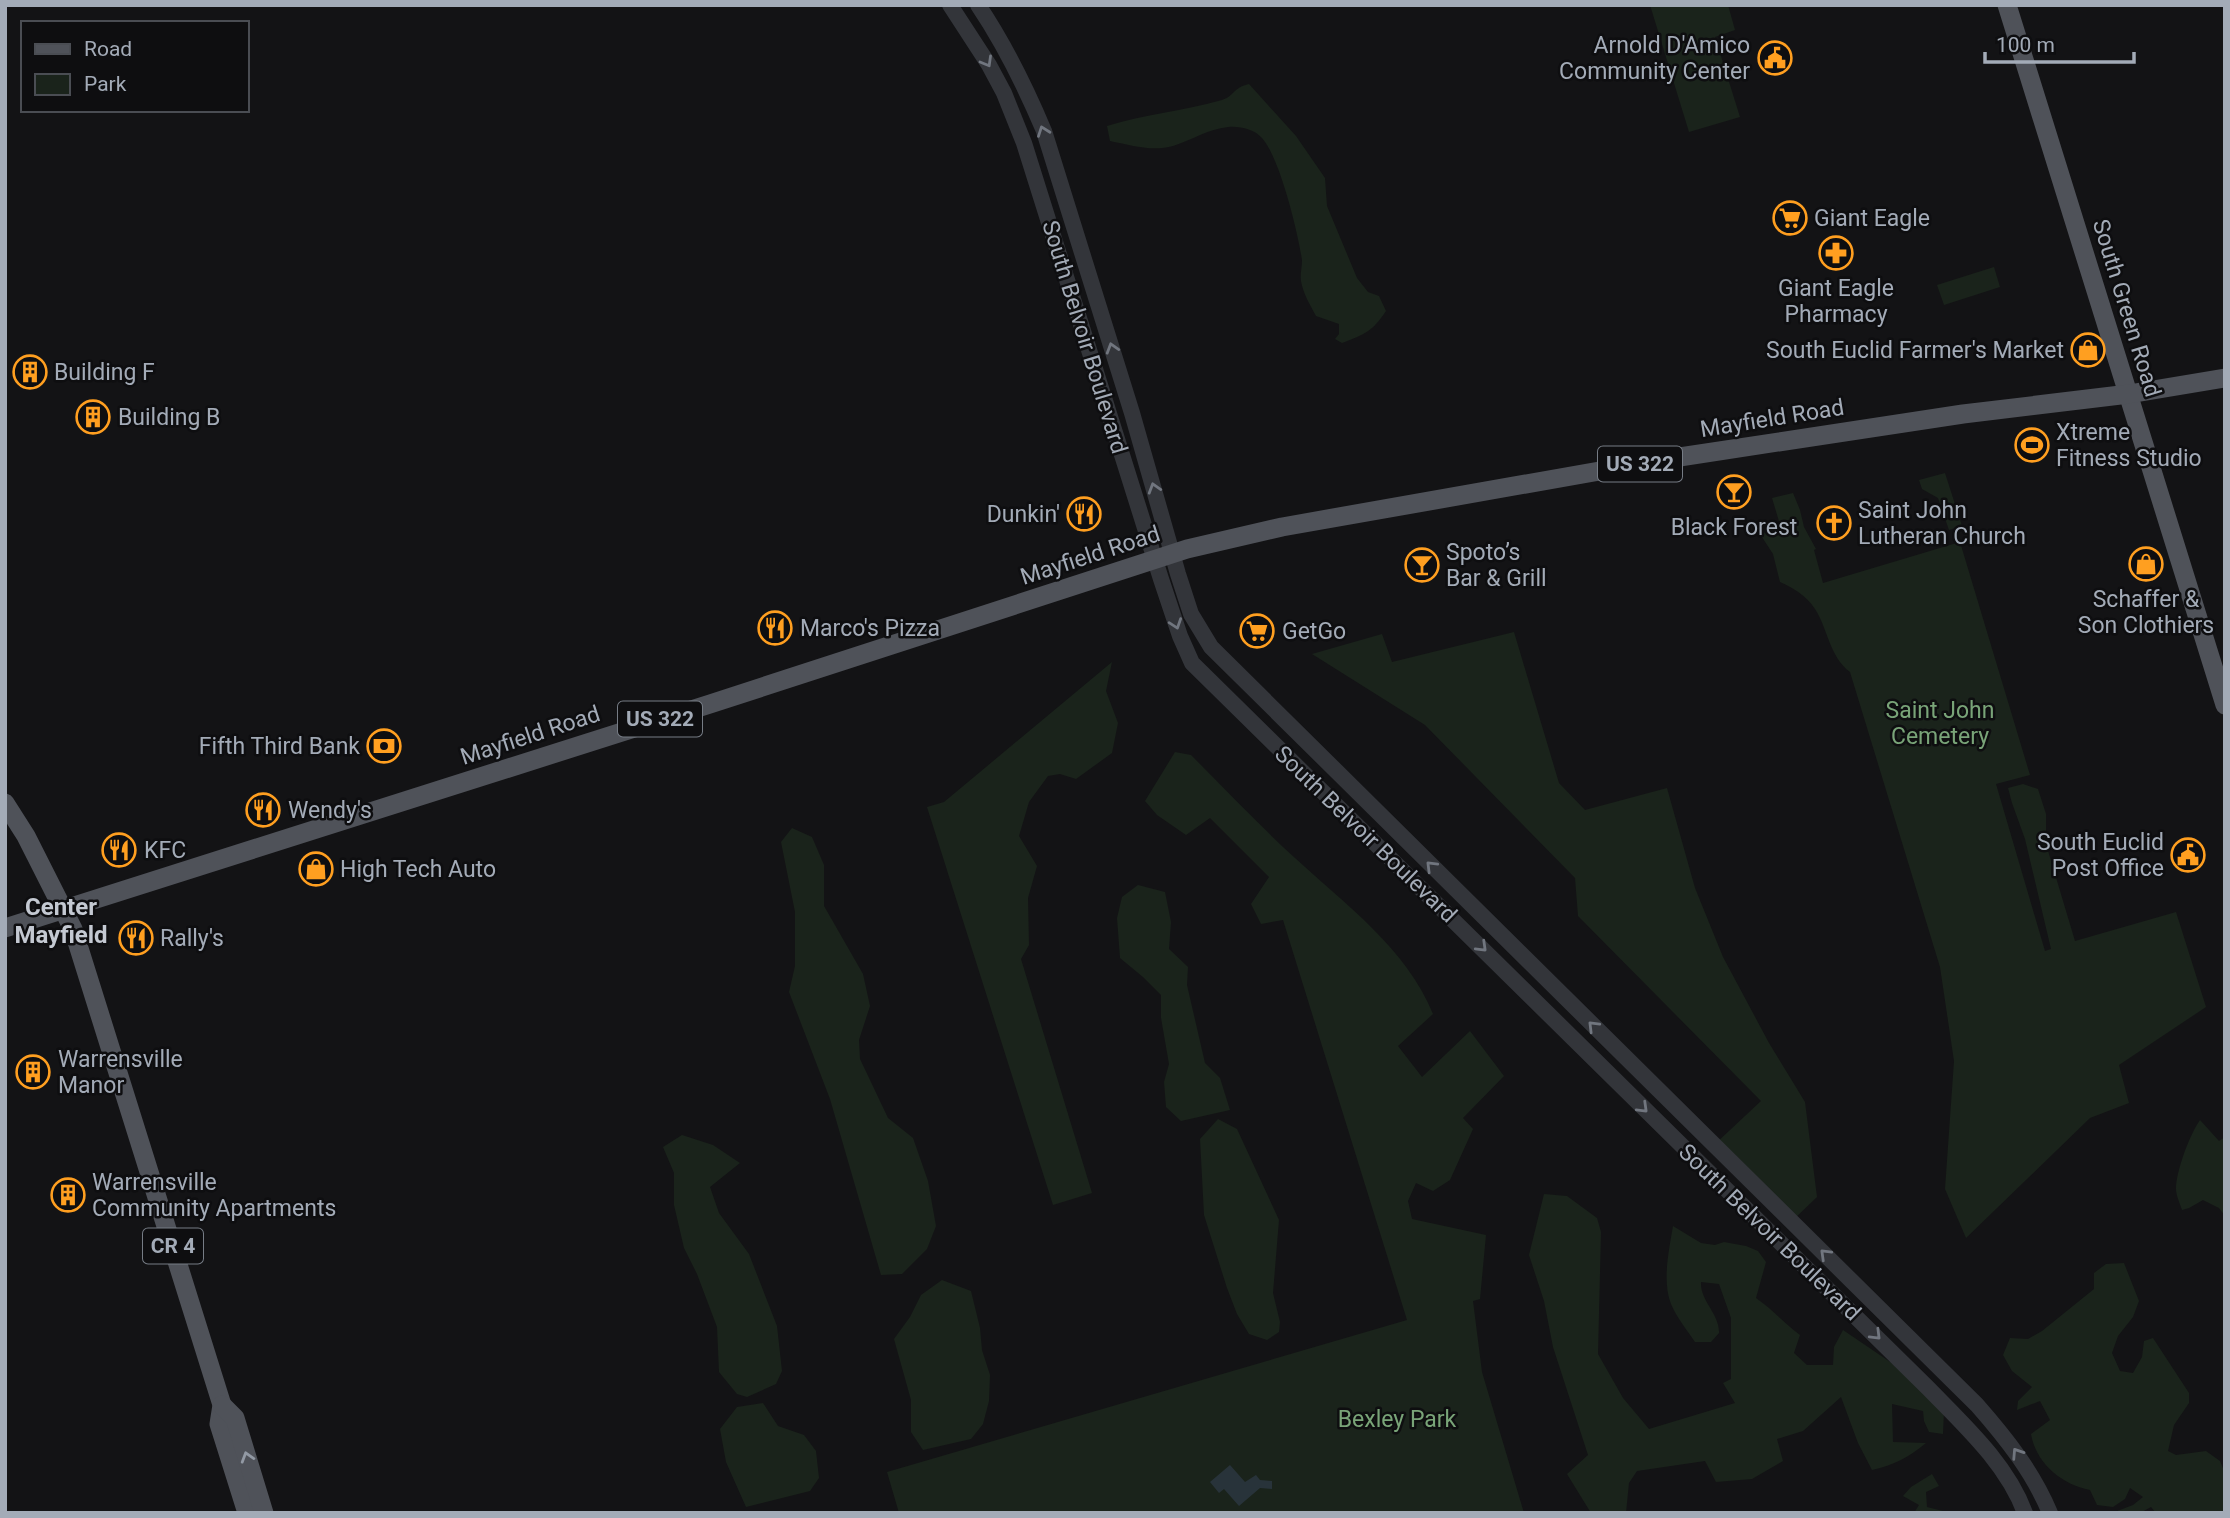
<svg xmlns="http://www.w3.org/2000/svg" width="2230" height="1518" viewBox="0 0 2230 1518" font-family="Roboto,sans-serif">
<rect width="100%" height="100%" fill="#131315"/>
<g fill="#1a231b">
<polygon points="1650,5 1728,5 1735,30 1715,37 1740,117 1689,132"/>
<path d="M1249,84L1296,136L1325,178L1327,206L1357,278L1368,292L1379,296L1386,311C1372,332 1365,334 1342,343L1335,339L1339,334V324L1316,316C1310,305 1303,293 1301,281C1300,274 1302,267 1302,260C1298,233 1280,158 1262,138C1254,129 1240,126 1228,127C1208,129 1192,140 1173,146C1152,152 1130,145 1110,141L1107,126C1144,114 1184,111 1222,100C1233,97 1234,87 1249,84Z"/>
<polygon points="1994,267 2000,287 1944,305 1937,285"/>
<polygon points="1945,473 1962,526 1949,530 1938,498 1922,489 1919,480"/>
<path d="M1793,493L1800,510L1804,527L1816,549L1814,550L1823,583L1960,542L2030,775L1996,784L2045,951L2051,949L2025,839L2012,803L2008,788L2023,784L2038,789L2046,814V844L2075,941L2176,912L2206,1007L2119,1065L2129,1103L2090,1118L1966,1238L1945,1189L1954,1061L1940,967L1850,672C1829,656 1828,629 1815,609C1806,595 1793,588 1780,582L1773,554L1760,534L1781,528L1772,498Z"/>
<polygon points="1514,632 1559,783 1585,810 1667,788 1695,888 1723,957 1769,1043 1805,1102 1817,1197 1792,1221 1714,1145 1761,1101 1578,916 1575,878 1425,725 1312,654 1382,634 1392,662"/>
<polygon points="1112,662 1106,691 1118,723 1112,753 1076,779 1060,774 1048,776 1029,802 1019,836 1037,866 1028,898 1029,945 1021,959 1092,1193 1053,1205 927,807 944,802"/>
<path d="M1175,752L1191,755C1225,789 1259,825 1295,858C1345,904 1407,949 1433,1014L1398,1046L1422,1077L1470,1031L1504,1076L1463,1118L1473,1129L1450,1180L1433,1191L1416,1183L1408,1201L1412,1219L1486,1235L1480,1299L1473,1301L1482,1372L1524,1513H899L887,1472L1407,1320L1283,920L1261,924L1251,904L1269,877L1210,818L1186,835L1157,815L1145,801Z"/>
<polygon points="792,828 812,837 824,865 824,906 863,974 870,1006 859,1040 860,1059 888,1118 913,1138 928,1181 936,1226 927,1249 902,1274 881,1275 830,1099 789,992 795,966 795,912 781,842"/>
<polygon points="1138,885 1165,892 1171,922 1169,949 1188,967 1187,985 1205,1063 1220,1078 1230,1110 1181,1121 1166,1107 1164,1082 1169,1064 1161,1018 1161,995 1143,977 1120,958 1117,918 1122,897"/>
<polygon points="1218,1119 1237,1129 1279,1220 1273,1293 1280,1322 1279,1332 1267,1340 1249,1334 1237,1314 1227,1288 1204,1215 1200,1139"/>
<path d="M2200,1120L2219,1141L2225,1137V1216L2219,1208L2203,1200L2189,1208L2182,1210C2180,1204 2176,1195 2176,1189C2176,1171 2190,1134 2200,1120Z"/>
<polygon points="682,1135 713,1145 740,1163 710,1187 719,1213 749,1254 777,1326 782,1371 776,1384 747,1397 737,1394 719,1372 717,1327 697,1274 684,1248 674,1205 674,1173 663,1147"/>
<path d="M1544,1194L1567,1196L1597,1218L1601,1232L1598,1354L1623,1398L1649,1429L1735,1403L1723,1383L1731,1379V1318L1719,1284L1701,1282C1700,1301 1720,1314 1719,1333L1711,1342H1695C1687,1330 1677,1318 1671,1304C1662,1281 1669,1250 1673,1226L1701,1243L1715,1245L1724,1242L1746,1246L1758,1251L1766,1262L1756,1298C1772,1309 1784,1323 1800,1335L1794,1353L1807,1365H1833L1834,1347L1843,1330L1899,1368L1944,1411L1943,1434L1929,1432L1924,1421L1923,1411L1892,1404L1893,1442L1926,1443C1909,1457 1894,1465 1872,1470L1858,1443L1841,1397L1803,1431L1777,1439L1783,1461L1752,1479L1716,1482L1705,1461L1637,1471L1629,1483L1626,1513H1591L1567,1474L1588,1455L1553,1347L1544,1301L1529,1255Z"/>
<path d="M2124,1263L2139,1301L2133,1317L2118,1336L2112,1353L2120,1371L2133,1373L2142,1357L2144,1341L2153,1338L2189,1393V1403L2174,1425L2168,1451L2176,1455L2206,1451L2220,1461L2225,1473V1513H2156L2151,1507L2140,1513H2112L2133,1505L2143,1497L2130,1488L2125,1499L2113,1507L2097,1505L2090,1490C2061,1484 2036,1463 2031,1434L2050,1420L2040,1401L2017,1410L2018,1401L2032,1387L2012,1371L2003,1355L2010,1338L2028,1339L2042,1331L2094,1289V1273L2106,1264Z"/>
<polygon points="942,1280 971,1291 980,1328 982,1350 990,1375 989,1401 983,1424 971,1439 923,1450 911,1432 911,1400 894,1339 910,1317 921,1295"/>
<polygon points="763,1403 778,1426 804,1435 816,1451 819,1478 810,1491 746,1507 726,1462 720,1429 737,1407"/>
<polygon points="1932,1474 1939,1486 1926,1492 1927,1507 1951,1513 1914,1513 1919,1505 1903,1496 1911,1487"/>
</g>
<polygon fill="#28333a" points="1230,1465 1245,1482 1256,1475 1260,1480 1272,1481 1272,1489 1260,1488 1239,1506 1224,1489 1219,1493 1210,1482"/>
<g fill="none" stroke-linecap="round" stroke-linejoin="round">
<g stroke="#33353a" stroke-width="16">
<path d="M950,5L989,65L1004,93L1024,143L1161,579L1180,636L1192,663L1928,1388C1964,1425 2007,1464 2025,1513"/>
<path d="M978,5C1005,45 1025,86 1044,131L1132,413L1178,574L1191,614L1211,647L1977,1405C2006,1438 2033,1472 2050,1513"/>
</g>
<g stroke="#4f5259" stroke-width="19">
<polyline points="2007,5 2225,705"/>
<polyline points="5,803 26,836 73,929 222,1405 219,1424 247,1513"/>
<polyline points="5,928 710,704 1187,549 1282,527 1673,458 1963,414 2129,394 2225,378"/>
<polyline points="222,1405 235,1418 264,1513"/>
</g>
</g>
<defs><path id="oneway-chevron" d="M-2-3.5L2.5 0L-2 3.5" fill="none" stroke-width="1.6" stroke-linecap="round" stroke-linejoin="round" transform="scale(1.75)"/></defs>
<g stroke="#71767f">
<use href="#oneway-chevron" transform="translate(987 62) rotate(60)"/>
<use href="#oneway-chevron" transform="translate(1043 131) rotate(-110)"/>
<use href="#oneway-chevron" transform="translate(1112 348) rotate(-107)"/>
<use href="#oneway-chevron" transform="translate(1154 488) rotate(-107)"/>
<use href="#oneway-chevron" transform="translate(1176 624) rotate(71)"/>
<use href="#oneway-chevron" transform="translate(1431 866) rotate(-135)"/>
<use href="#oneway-chevron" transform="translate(1482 947) rotate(44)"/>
<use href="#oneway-chevron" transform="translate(1593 1026) rotate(-135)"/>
<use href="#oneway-chevron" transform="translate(1643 1108) rotate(44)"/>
<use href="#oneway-chevron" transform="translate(1825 1254) rotate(-136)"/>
<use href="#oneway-chevron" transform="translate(1876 1335) rotate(45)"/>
<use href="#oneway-chevron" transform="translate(2017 1453) rotate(-123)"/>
</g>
<use stroke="#9299a4" href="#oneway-chevron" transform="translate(247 1457) rotate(-107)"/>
<defs>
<symbol id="civic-ring" viewBox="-11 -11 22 22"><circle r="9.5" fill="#0e0e10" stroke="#ff9f20" stroke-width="1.5"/><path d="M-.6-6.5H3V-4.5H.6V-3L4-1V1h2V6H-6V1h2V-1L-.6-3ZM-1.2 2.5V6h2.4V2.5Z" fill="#ff9f20"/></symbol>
<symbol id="supermarket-ring" viewBox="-11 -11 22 22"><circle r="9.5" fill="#0e0e10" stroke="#ff9f20" stroke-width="1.5"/><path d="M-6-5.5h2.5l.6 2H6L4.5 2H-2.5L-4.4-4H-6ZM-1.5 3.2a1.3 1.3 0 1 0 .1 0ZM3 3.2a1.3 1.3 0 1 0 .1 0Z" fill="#ff9f20"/></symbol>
<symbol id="pharmacy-ring" viewBox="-11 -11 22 22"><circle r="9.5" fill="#0e0e10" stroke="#ff9f20" stroke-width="1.5"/><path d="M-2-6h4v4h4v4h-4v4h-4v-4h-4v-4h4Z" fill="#ff9f20"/></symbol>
<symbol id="shop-ring" viewBox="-11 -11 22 22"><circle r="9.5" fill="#0e0e10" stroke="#ff9f20" stroke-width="1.5"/><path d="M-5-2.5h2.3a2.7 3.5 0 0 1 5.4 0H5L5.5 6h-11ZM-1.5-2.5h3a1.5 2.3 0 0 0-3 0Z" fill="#ff9f20"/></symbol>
<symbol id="building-ring" viewBox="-11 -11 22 22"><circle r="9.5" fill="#0e0e10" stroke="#ff9f20" stroke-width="1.5"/><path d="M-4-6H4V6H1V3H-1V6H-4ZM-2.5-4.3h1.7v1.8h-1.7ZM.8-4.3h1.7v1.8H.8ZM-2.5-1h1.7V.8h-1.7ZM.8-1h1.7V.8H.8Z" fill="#ff9f20"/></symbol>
<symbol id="stadium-ring" viewBox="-11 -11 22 22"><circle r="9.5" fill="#0e0e10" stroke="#ff9f20" stroke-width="1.5"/><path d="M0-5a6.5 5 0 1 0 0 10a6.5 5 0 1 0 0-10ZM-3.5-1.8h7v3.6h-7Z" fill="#ff9f20"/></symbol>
<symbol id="bar-ring" viewBox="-11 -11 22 22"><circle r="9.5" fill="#0e0e10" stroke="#ff9f20" stroke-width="1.5"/><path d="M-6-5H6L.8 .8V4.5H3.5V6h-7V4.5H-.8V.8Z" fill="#ff9f20"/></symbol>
<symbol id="restaurant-ring" viewBox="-11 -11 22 22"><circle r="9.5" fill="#0e0e10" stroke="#ff9f20" stroke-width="1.5"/><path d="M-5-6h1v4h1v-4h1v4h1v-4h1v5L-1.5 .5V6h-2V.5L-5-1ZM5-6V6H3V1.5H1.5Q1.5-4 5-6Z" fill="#ff9f20"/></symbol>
<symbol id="church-ring" viewBox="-11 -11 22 22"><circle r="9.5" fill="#0e0e10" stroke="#ff9f20" stroke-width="1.5"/><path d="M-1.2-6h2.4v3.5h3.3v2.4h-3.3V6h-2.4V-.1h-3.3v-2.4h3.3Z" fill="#ff9f20"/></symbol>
<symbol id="bank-ring" viewBox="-11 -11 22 22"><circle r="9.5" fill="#0e0e10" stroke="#ff9f20" stroke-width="1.5"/><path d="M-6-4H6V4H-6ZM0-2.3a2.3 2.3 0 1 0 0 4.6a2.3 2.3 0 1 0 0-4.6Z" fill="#ff9f20"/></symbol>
</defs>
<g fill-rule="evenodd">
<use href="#civic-ring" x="1756" y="39" width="38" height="38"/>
<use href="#supermarket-ring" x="1771" y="199" width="38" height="38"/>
<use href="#pharmacy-ring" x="1817" y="234" width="38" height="38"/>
<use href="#shop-ring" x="2069" y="331" width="38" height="38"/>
<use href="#building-ring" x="11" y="353" width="38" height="38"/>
<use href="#building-ring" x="74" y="398" width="38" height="38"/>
<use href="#stadium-ring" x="2013" y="426" width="38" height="38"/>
<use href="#bar-ring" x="1715" y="473" width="38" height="38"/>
<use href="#restaurant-ring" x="1065" y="495" width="38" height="38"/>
<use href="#church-ring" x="1815" y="504" width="38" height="38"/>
<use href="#shop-ring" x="2127" y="545" width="38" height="38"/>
<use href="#bar-ring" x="1403" y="546" width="38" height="38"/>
<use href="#restaurant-ring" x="756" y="609" width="38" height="38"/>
<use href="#supermarket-ring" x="1238" y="612" width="38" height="38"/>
<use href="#bank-ring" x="365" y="727" width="38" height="38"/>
<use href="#restaurant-ring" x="244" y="791" width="38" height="38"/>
<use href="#restaurant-ring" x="100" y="831" width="38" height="38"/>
<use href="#civic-ring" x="2169" y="836" width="38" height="38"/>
<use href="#shop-ring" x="297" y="850" width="38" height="38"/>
<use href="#restaurant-ring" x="117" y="919" width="38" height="38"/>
<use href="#building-ring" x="14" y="1053" width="38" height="38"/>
<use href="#building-ring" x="49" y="1176" width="38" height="38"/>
</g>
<g text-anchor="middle" stroke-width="5" stroke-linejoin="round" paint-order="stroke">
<g fill="#0e0e10" stroke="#767c85" stroke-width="2">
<rect x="1598" y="446.5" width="84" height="35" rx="5"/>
<rect x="618" y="701.5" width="84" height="35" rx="5"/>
<rect x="143" y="1228.5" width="60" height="35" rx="5"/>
</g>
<g font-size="21" font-weight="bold" fill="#a3abb7">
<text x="1640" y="471">US 322</text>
<text x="660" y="726">US 322</text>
<text x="173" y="1253">CR 4</text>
</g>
<g font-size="23" fill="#a3abb7" stroke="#0e0e10" text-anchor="start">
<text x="1750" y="53" text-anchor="end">Arnold D'Amico<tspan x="1750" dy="26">Community Center</tspan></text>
<text x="1814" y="226">Giant Eagle</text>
<text x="1836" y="296" text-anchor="middle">Giant Eagle<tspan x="1836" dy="26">Pharmacy</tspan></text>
<text x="2064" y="358" text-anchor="end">South Euclid Farmer's Market</text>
<text x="54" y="380">Building F</text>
<text x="118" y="425">Building B</text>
<text x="2056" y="440">Xtreme<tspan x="2056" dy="26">Fitness Studio</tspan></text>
<text x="1858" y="518">Saint John<tspan x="1858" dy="26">Lutheran Church</tspan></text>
<text x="1060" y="522" text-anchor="end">Dunkin'</text>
<text x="1734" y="535" text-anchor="middle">Black Forest</text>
<text x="1446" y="560">Spoto’s<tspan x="1446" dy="26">Bar &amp; Grill</tspan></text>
<text x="2146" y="607" text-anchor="middle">Schaffer &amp;<tspan x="2146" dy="26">Son Clothiers</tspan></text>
<text x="800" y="636">Marco's Pizza</text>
<text x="1282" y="639">GetGo</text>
<text x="360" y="754" text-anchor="end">Fifth Third Bank</text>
<text x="288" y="818">Wendy's</text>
<text x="2164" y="850" text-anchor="end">South Euclid<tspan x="2164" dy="26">Post Office</tspan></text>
<text x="144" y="858">KFC</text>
<text x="340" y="877">High Tech Auto</text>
<text x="160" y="946">Rally's</text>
<text x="58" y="1067">Warrensville<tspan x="58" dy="26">Manor</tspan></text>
<text x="92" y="1190">Warrensville<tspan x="92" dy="26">Community Apartments</tspan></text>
</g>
<g font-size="23" fill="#a3abb7" stroke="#0e0e10">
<text transform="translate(2127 308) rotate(73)" y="8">South Green Road</text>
<text transform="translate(1085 337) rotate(73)" y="8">South Belvoir Boulevard</text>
<text transform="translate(1772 418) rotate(-9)" y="8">Mayfield Road</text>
<text transform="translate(1090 555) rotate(-18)" y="8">Mayfield Road</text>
<text transform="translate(530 735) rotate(-18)" y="8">Mayfield Road</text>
<text transform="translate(1366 834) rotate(44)" y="8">South Belvoir Boulevard</text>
<text transform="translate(1770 1232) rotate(44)" y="8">South Belvoir Boulevard</text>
</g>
<g font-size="23" fill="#79a478" stroke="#0e0e10">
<text x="1940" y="718">Saint John<tspan x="1940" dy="26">Cemetery</tspan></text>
<text x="1397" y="1427">Bexley Park</text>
</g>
<g font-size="24" font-weight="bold" fill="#c4c9d2" stroke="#0e0e10">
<text x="61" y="915">Center<tspan x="61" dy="28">Mayfield</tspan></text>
</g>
</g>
<rect width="2230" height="1518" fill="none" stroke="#a3abb7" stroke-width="14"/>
<rect x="21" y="21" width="228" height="91" fill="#0e0e10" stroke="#4a4d53" stroke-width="2"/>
<rect x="35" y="44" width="35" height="10" fill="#4f5259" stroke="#4a4d53" stroke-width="2"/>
<text x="84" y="56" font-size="21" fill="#a3abb7">Road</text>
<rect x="35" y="74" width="35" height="21" fill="#1a231b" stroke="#4a4d53" stroke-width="2"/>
<text x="84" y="91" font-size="21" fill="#a3abb7">Park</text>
<path d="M1985 52v10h149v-10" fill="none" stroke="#a3abb7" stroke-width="3.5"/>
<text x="1996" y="52" font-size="21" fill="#a3abb7" stroke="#0e0e10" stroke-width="5" paint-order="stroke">100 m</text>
</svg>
